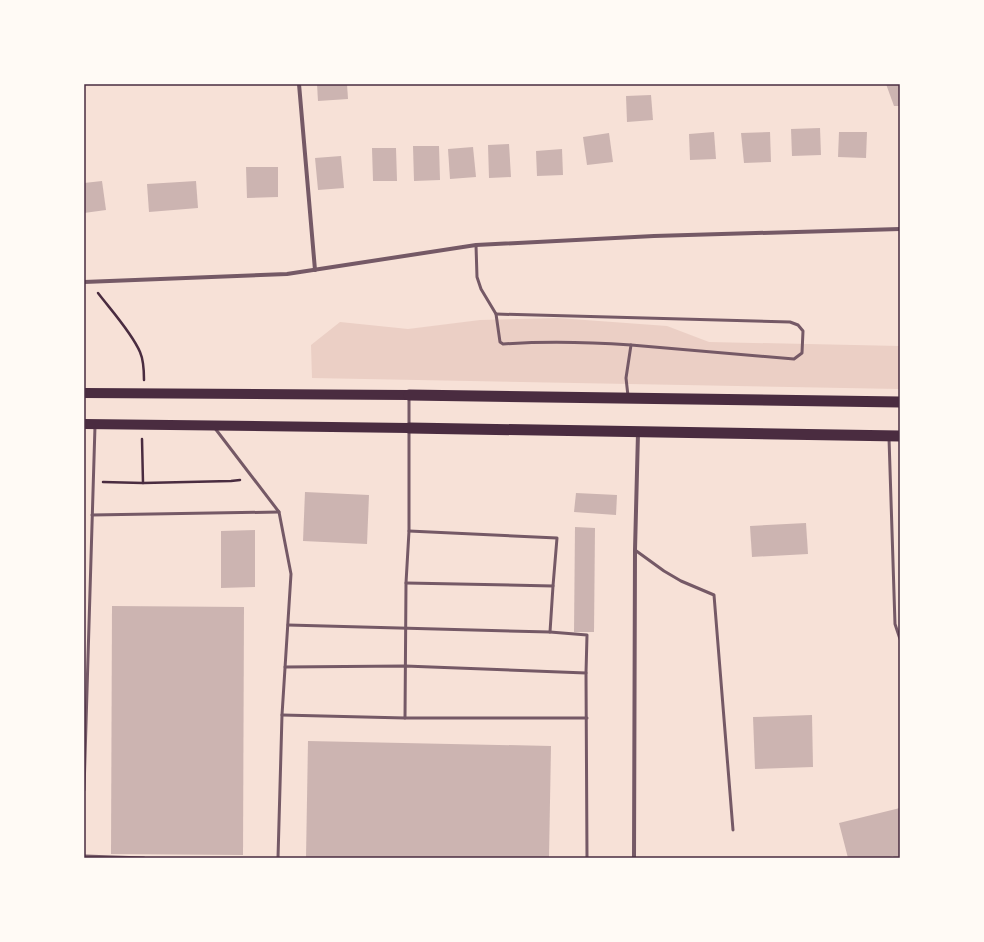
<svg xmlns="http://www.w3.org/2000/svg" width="984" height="942" viewBox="0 0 984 942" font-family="Lato,sans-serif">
<rect width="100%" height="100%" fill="#f7e1d7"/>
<polygon fill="#ebcfc5" points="558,318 667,326 709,342 900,346 900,389 312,378 311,345 340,322 408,329 480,320"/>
<g fill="#ccb4b1">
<polygon points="317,84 347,84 348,99 318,101"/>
<polygon points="886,84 900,84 900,106 894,106"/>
<polygon points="651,95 653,120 627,122 626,96"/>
<polygon points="820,128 821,155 792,156 791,129"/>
<polygon points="714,132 716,159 690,160 689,134"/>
<polygon points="770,132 771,162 744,163 741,133"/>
<polygon points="839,132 867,132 866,158 838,157"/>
<polygon points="609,133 613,162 587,165 583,137"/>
<polygon points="509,144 511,177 489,178 488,145"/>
<polygon points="413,146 439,146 440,180 414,181"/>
<polygon points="473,147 476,177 450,179 448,149"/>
<polygon points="372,148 396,148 397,181 373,181"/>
<polygon points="562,149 563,175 537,176 536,151"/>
<polygon points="341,156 344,188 318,190 315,158"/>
<polygon points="246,167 278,167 278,197 247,198"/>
<polygon points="102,181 106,210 84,213 84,183"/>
<polygon points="196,181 198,208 149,212 147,184"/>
<polygon points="305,492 369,495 367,544 303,541"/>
<polygon points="576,493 617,495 616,515 574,512"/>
<polygon points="806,523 808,554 752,557 750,526"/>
<polygon points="575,527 595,528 594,632 574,632"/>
<polygon points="255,530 255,587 221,588 221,531"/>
<polygon points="112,606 244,607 243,855 111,854"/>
<polygon points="812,715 813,767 755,769 753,717"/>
<polygon points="308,741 551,746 549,858 306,858"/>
<polygon points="900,808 900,858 894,858 893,856 886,858 848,858 839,823"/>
</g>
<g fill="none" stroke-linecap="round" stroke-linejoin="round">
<g stroke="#4a2c40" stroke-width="2.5">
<path d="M98,293C111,310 132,333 140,352C144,361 144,371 144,380"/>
<polyline points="142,439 143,483"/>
<polyline points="103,482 143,483 231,481 240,480"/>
</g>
<g stroke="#755966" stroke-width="3">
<path d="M476,245L477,277L481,289L496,314L500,342L503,344C545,341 589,342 631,345L626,378L628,396"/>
<polyline points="496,314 790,322 798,325 803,331 802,353 794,359 631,345"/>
<polyline points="409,397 409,425"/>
<polyline points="214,427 279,512 291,574 282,715 278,858"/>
<polyline points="889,438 895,624 900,639"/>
<polyline points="92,515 279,512"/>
<polyline points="635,550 664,571 681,581 714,595 733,830"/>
<polyline points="406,583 553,586 557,538 409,531"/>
<polyline points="288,625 550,632 587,635 586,673"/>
<polyline points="550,632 553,586"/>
<polyline points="285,667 405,666 586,673 587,858"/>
<polyline points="282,715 405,718 406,583 409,531 409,431"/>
<polyline points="405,718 587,718"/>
<polyline points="84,790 95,426"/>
<polyline points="84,856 144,858"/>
</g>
<g stroke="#755966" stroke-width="4">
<polyline points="299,84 315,270"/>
<polyline points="84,282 287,274 476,245 654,236 900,229"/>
<polyline points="634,858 635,550 638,433"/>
</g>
<g stroke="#4a2c40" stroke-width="10">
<polyline points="84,393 409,395"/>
<polyline points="84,424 409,428"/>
</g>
<g stroke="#4a2c40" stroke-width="11">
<polyline points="409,395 900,402"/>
<polyline points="409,428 900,436"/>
</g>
</g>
<rect width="984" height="942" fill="none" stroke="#fffaf5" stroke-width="170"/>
<rect x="85" y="85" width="814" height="772" fill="none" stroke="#4a2c40" stroke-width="1.5"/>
</svg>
